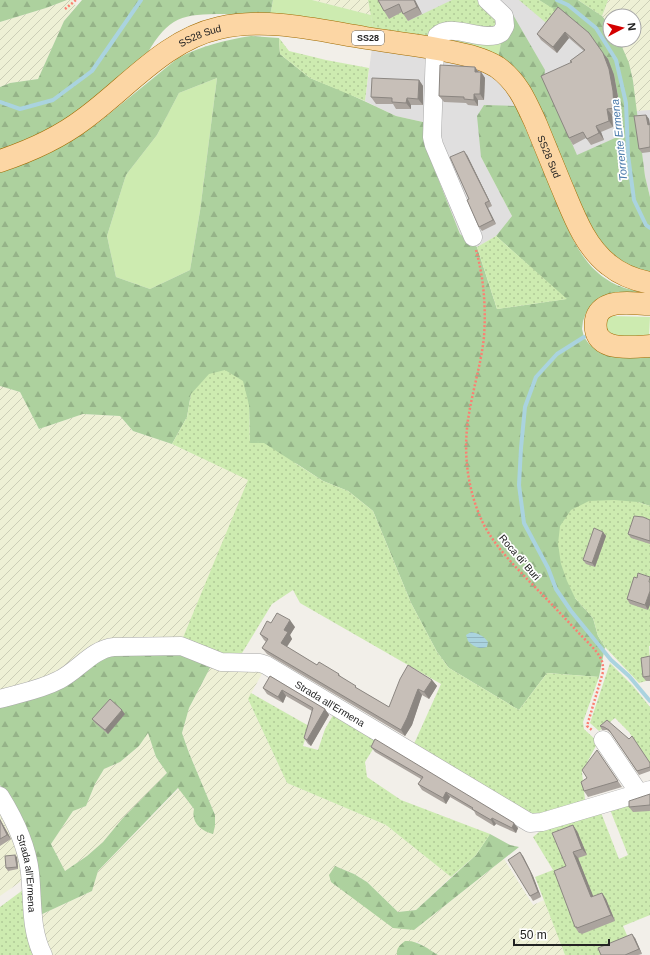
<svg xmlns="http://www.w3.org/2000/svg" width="650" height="955" viewBox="0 0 650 955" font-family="Helvetica,sans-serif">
<defs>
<pattern id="farmland-furrows" width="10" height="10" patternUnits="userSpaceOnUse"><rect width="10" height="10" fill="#eef0d5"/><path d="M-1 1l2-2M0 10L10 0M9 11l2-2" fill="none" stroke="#ccceb7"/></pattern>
<pattern id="forest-firs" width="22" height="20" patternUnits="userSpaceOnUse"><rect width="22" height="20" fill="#add19e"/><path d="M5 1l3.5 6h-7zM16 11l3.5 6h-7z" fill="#95b388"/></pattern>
<pattern id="garden-dots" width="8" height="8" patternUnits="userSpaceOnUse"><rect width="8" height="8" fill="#cdebb0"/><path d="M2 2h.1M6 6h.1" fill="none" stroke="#b0c997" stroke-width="1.8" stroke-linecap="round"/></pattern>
<pattern id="water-rules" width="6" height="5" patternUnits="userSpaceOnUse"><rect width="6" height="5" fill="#aad3df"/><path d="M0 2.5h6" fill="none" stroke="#92b5bf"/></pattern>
</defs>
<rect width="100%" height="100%" fill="#f2efe9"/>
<path fill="#e0dfdf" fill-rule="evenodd" d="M368,0H650V197L645,176L642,153L577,155L516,106L481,157L512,216L496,236L477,247L460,234L424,143L423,122L396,116L365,101L374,32ZM610,16H634V40H610Z"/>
<g fill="url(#farmland-furrows)">
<polygon points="67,0 72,0 76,6 64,21 38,79 10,83 0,87 0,22 46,8"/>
<polygon points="312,0 368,0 371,15"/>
<polygon points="608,0 650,0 650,110 636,111 633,81 629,64 619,40 634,40 634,16 610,16 610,26 602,16"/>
<polygon points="0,386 20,392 39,429 83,414 120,416 133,431 172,444 249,480 182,640 69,670 0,694"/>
<polygon points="212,664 264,670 248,699 287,783 386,825 451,877 416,910 398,912 367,882 354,874 335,866 414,930 504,859 533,905 544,900 565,955 438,955 417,942 397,951 397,955 48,955 38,916 92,891 98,871 179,788 194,809 215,815 189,753 182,733 189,708"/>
<polygon points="148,732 156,757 167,773 122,819 103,842 87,856 65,871 51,844 73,811 86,806 95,784 104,769 120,762 139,746"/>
<polygon points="0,807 10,823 26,878 0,896"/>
</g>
<g fill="#cdebb0">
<polygon points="273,0 312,0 371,15 374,32 270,16"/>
<polygon points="445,39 497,44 501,43 498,59"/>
<polygon points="217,78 200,211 190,270 150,289 116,277 107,236 126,175 157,135 179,93"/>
<path d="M613,316L650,317L649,337C640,337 613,339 607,331C606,329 605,325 605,322L608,318Z"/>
</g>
<g fill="url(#forest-firs)" fill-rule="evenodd">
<polygon points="0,0 67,0 46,8 0,22"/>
<path d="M82,0H273L270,16C255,15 239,15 224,14C182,14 169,16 147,54L71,118L0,153V87L10,83L38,79L64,21Z"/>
<polygon points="539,0 578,0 602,16 610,26 610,40 619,40 629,63 633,81 645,176 650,197 650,273 622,263 601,244 498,59 501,43 506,39 512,13 545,70 544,79 577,155 615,138 619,114 618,97 614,75 548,6"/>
<path d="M251,36L279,38L280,54L310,78L345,92L396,116L423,122L424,143L460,234L477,247L497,309L566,299L496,236L512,216L481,157L477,116L484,105L516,106C528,135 540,163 552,191C564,218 574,251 596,271C612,286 628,290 649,293L594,304L586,313L583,321L582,329L584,337L589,344L601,353L616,357L650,356V506L638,502L575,598L593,618L598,636L605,647L599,677L547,673L519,710L449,668L437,652L411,603L373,511L348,491L323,481L297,464L250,444L249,405L191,394L187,417L172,444L133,431L120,416L83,414L39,429L20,392L0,386V170L80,135L98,123L178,58C202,46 225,40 251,36ZM217,78L200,211L190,270L150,289L116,277L107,236L126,175L157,135L179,93Z"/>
<path d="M177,650L212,664L189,708L182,733L189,753L215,815V826L213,834C201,831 191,823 194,809L178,788L98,871L92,891L38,916L13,806L0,785V704L101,656ZM148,733L156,757L167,773L122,819L103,842L87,856L65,871L51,844L73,811L86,806L95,784L104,769L120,762L139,746Z"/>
<polygon points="490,834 510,845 519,847 414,930 393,928 331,882 329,875 335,866 354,874 367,882 398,912 416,910 476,855"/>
<path d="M405,941C418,940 428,949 438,955H397C396,948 400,945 405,941Z"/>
</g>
<g fill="url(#garden-dots)">
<polygon points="368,0 380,0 404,12 408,21 452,0 477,0 494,14 497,27 428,40 374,32"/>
<polygon points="519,0 539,0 562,14 551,27"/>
<polygon points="578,0 608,0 602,16"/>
<polygon points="279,38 289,51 326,60 369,68 365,101 310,78 280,54"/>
<polygon points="496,236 567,299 497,309 477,247"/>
<polygon points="225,370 243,381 249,405 250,443 264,443 323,481 348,491 373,511 411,603 437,652 449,668 519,710 547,673 599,677 583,722 584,729 598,742 582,772 585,800 537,817 413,746 441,684 300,603 293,590 272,604 239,658 182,640 248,480 172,444 187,417 191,394 209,374"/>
<polygon points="614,500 638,502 650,506 650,646 649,646 650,661 644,662 646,681 639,683 605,647 598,636 593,618 575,598 567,581 561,564 558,544 560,526 571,510 589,501"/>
<polygon points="610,663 633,686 650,707 650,763 629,732 615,718 599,731 590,723"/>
<polygon points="251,693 309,726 303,746 318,750 325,729 335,712 378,741 365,762 367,777 401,800 490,834 476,855 451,877 386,825 287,783 248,699"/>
<polygon points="632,800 650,811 650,915 623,926 629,940 602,955 565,955 535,877 553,870 533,837 544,828 600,810 619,859 628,855 609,807"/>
<polygon points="27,887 37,955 0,955 0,907"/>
</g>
<path fill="url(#water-rules)" d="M471,632C478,633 484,636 488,642L487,647C479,650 473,646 468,641L466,635Z"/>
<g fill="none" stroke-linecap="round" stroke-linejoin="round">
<g stroke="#aad3df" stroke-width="4">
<polyline points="557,0 568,5 596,28 616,60 626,103 628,155 634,200 646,225 650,228"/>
<polyline points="0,102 20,109 53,100 92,71 141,0"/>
<polyline points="584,337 557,354 536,377 525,407 521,448 519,485 524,523 548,568 556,589 571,611 611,660 629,676 650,701"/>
</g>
<defs>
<g id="minor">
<path d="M473,237L434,145L432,137L435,49L437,36C451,21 484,44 501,33L505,26L504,16L487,0"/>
<path id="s1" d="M0,699C20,693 40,690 59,680C78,671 92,649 114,647L181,646L221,662L260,663L266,665L530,823L542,822L650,790"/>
<polyline points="603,740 639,793"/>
<path id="s2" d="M0,796C15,820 27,845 30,873C33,900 30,930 43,955"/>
</g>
<g id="major">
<path id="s3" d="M0,161C30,151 59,138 84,119C128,87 165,40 219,28C267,17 317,30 366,38C391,42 417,45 443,50C461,54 481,57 497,67C518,82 526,102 536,124C544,144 553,165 561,185C573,213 584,246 609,265C621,275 635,280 650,283"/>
<path d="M650,304C637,304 622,301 610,305C603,307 597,313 596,320C591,353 630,347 650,346"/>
</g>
</defs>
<use href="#minor" stroke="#a9a9a9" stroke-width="19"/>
<use href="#major" stroke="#a06b00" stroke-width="23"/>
<g stroke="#fa8072" stroke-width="2.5" stroke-dasharray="2 2" stroke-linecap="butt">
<polyline points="65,9 76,0"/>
<path d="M476,250C484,279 486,307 484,337C481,365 472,392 468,420C463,455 468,492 483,523C494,545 512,563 528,580C544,596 560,613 576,630C584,639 594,647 600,657C603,662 603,666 603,672L587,726L592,730"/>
</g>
<use href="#minor" stroke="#fff" stroke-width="18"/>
<use href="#major" stroke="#fcd6a4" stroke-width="22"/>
</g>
<g fill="#aba49e">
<polygon points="378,0 415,0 422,14 408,21 402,12 389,19 384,11"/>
<polygon points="558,7 608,59 614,75 618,97 619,114 612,115 613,127 601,132 604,140 591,145 586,138 573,145 569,138 571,62 570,61 584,51 569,38 557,53 541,40 537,34"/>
<polygon points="475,67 479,72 481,72 485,78 484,100 478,100 478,106 468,105 466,103 444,102 439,96"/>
<polygon points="419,80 423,86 423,105 411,105 411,109 396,109 393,104 376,104 371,97"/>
<polygon points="646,115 649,119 650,124 650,152 642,153 639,149"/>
<polygon points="467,155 492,206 488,208 496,224 482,231 479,227 469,199"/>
<polygon points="650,520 650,544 631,538 628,534"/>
<polygon points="603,532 606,536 595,567 586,564 583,560"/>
<polygon points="634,577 648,610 630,604 627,599"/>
<polygon points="271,623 295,627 290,635 292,639 287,647 317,665 339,674 341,677 358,689 389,707 432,680 437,686 429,699 422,695 412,725 405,736 267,654 262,648 266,642 264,640 260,634"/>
<polygon points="650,656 650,681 646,681 643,677"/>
<polygon points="270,676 325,709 329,715 311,746 308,744 304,738 312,711 286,696 283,703 267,694 263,688"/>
<polygon points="125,714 108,734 95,723 92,719"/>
<polygon points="607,720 650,763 650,771 639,775 612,734 607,730 602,730 600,726"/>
<polygon points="371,747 518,828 516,833 496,824 494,826 476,815 474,811 450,797 446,804 422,790 418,784 421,779 375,752"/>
<polygon points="597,750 622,787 588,797 584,791"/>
<polygon points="650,794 650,811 633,812 629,807"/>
<polygon points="0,819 11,839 0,846"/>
<polygon points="577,831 587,855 578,858 593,897 602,893 606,899 615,921 582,934 580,933 579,933 575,927 566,866"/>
<polygon points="523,856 533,876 541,897 533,901 530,896"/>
<polygon points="17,857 18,869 8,871 6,868"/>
<polygon points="635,938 642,954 638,955 601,955"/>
</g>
<g fill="#8b8681">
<polygon points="414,0 415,0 422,14 417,7"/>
<polygon points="565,32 569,38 557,53 553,47"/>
<polygon points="603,53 608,59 614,75 618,97 619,114 614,108"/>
<polygon points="475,67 479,73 475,72"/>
<polygon points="481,72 485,78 484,100 480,94"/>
<polygon points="419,80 423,86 423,105 418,99"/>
<polygon points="474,94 478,100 478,106 474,100"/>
<polygon points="407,98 411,105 411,109 406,103"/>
<polygon points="607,109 612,115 613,127 609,121"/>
<polygon points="646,115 649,119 650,128 648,125"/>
<polygon points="596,126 601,132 604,140 599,133"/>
<polygon points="464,151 467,155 492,206 489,201"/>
<polygon points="485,203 488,208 496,224 493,220"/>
<polygon points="603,532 606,536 595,567 592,563"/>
<polygon points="650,591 650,605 648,610 645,605"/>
<polygon points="290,620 295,627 290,635 292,639 285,649 281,643 284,630"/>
<polygon points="432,680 437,686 429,699 424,692"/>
<polygon points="418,689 422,695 412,725 405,736 401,730"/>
<polygon points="282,690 286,696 283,703 278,697"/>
<polygon points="325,709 329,715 311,746 307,740"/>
<polygon points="122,710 125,714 108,734 105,730"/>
<polygon points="446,792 450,797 446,804 443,798"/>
<polygon points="492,818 496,824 494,826 491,820"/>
<polygon points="0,819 1,821 11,839 7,835"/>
<polygon points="514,823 518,828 516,833 512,828"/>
<polygon points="573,825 577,831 587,855 582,849"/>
<polygon points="520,852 523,856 533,876 541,897 538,892"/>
<polygon points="573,852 578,858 596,903 591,897"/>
<polygon points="15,855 17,857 18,869 17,867"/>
<polygon points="602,893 606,899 615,921 611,915"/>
<polygon points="632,934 635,938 642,954 639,949"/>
</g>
<g fill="#c7bfb8" stroke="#8b8681">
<polygon points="378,0 414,0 417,7 403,14 399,4 384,11"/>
<polygon points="558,7 589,33 603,53 609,69 613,91 614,108 607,109 609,121 596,126 599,133 587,139 583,132 569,138 541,76 572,62 570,61 585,50 565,32 553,47 537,34"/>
<polygon points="440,65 475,67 475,72 481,72 480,94 474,94 474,100 464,99 464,97 439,96"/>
<polygon points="372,78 419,80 418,99 407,98 406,103 392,102 392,98 371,97"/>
<polygon points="646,115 648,125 650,124 650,147 639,149 634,116"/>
<polygon points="464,151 489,201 485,203 493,220 479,227 467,200 469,199 450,157"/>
<polygon points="634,516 643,517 650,520 650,541 628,534"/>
<polygon points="594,528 603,532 592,563 583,560"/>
<polygon points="638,573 650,577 649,582 650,582 650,591 645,605 627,599 634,577 637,578"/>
<polygon points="277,613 290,620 284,630 288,632 281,643 317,665 319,662 339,674 338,675 356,686 355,687 389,707 400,679 408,665 432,680 424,692 418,689 407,718 401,730 262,648 268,639 260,634 267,621 271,623"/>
<polygon points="650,656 650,676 643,677 641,658"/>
<polygon points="270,676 325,709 307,740 304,738 313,708 282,690 278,697 263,688"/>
<polygon points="110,699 122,710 105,730 92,719"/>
<polygon points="607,720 629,739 632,736 650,763 650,767 637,771 609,730 604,727 600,726"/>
<polygon points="375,739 514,823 512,828 492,818 491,820 472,809 473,808 446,792 443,798 418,784 423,777 371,747"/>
<polygon points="597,750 618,781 584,791 581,782 587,778 582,770"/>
<polygon points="650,794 650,805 629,807 629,801"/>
<polygon points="0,820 7,835 0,839"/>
<polygon points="573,825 582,849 573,852 591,897 602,893 611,915 577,928 577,927 575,927 554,871 566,866 552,833"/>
<polygon points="520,852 530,871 538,892 530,896 508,860"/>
<polygon points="15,855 17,867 6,868 5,856"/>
<polygon points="632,934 639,949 625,955 601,955 598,948"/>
</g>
<g text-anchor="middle" stroke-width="3.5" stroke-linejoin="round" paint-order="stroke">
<rect fill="#fff" stroke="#646464" stroke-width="1" x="352" y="31" width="32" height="14" rx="3"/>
<g font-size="9" font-weight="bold" fill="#222">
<text x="368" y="41">SS28</text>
</g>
<g font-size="10" fill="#222" stroke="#fff">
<text dy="4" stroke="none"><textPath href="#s3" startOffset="238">SS28 Sud</textPath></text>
<text dy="4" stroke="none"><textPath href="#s3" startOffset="647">SS28 Sud</textPath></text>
<text transform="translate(520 557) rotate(49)" y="4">Roca di' Buri</text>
<text dy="4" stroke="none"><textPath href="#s1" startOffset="357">Strada all'Ermena</textPath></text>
<text dy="4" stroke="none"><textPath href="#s2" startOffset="83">Strada all'Ermena</textPath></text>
</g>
<g font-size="11" font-style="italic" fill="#4a7aab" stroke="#fff">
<text transform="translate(619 140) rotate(-96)" y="4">Torrente Ermena</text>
</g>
</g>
<g transform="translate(622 28) rotate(83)"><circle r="19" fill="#ffffff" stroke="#a7a7a7"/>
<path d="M0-3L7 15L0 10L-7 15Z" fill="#d40000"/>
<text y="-6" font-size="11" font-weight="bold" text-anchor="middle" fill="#222222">N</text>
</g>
<path d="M514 939v6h95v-6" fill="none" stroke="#222222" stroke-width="2"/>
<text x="520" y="939" font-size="12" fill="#222222" stroke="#ffffff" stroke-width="3" paint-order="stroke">50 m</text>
</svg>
